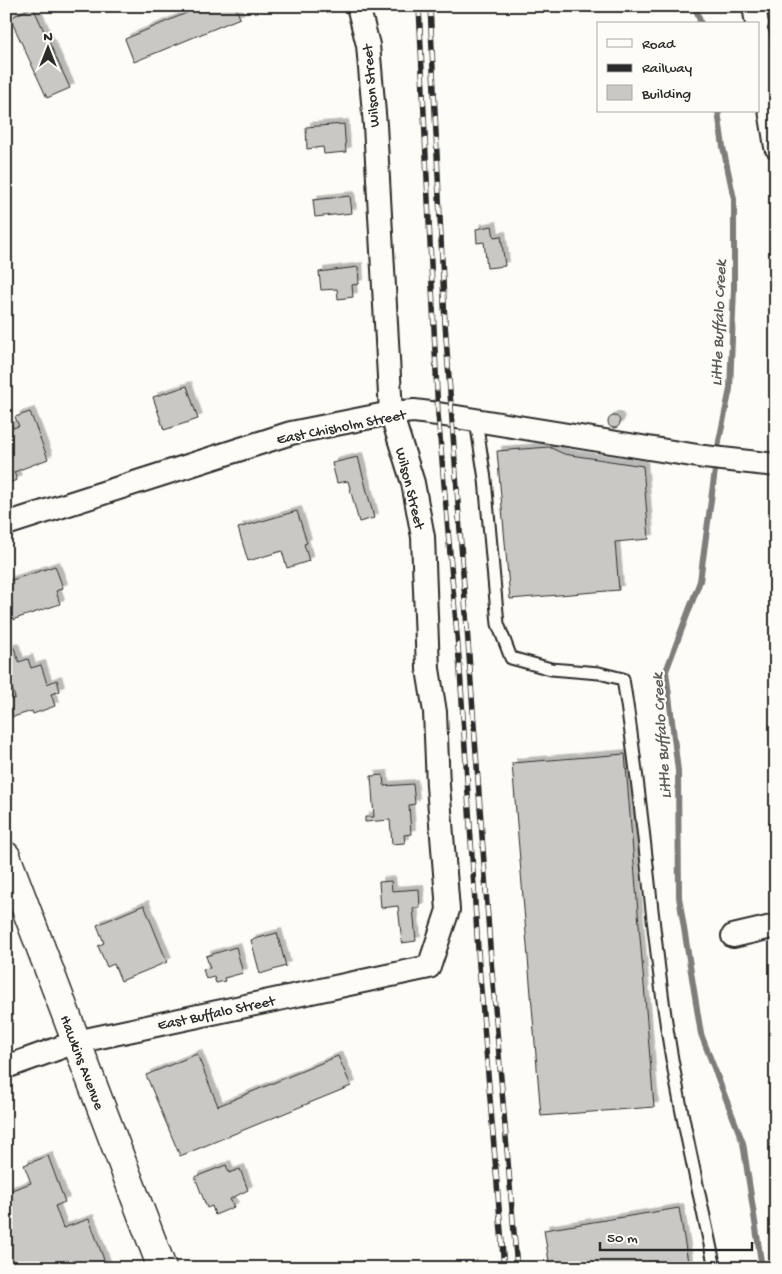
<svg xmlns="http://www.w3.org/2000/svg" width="782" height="1274" viewBox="0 0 782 1274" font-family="'Gochi Hand',sans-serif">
<defs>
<filter id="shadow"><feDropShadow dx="4.5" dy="-4.5" stdDeviation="0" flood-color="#0004"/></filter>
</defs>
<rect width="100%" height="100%" fill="#fdfcf7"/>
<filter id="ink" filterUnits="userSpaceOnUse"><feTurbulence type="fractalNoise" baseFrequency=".02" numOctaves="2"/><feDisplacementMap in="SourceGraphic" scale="10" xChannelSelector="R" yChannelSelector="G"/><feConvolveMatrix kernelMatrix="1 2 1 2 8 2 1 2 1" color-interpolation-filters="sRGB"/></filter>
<g filter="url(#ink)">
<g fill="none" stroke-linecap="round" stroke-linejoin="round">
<g stroke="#7e7d7b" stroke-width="6">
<polyline points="695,6 701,24"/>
<polyline points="718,111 723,147 734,199 734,288 730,389 719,441 700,581 666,671 678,771 679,897 701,1034 743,1143 762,1268"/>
</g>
</g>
<g fill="#c9c8c4" stroke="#2b2b2b" filter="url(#shadow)">
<polygon points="203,6 235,6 240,18 134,62 125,39"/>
<polygon points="33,7 70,88 47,98 10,18"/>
<polygon points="344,124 346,152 324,154 323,147 307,149 306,127"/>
<polygon points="350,196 352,213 315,217 313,200"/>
<polygon points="492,226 494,237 501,236 505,266 487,268 484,242 477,243 476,229"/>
<polygon points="358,267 359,284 352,285 353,297 338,299 337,289 321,290 319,272"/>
<polygon points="187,386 198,419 164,430 153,397"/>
<polygon points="30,412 48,459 14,472 17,480 6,484 6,427 12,425 13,428 19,426 15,417"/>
<circle cx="614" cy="422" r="6"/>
<polygon points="549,447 564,454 643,466 649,539 615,542 619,590 510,599 497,451"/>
<polygon points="358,457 374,518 359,522 348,481 337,483 332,463"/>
<polygon points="297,511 307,543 304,544 309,561 287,568 282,551 248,561 238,528"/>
<polygon points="55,566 63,588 56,591 60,604 6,622 6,582"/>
<polygon points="14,648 19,662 28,659 31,668 41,665 47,684 57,680 60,691 51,694 55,706 33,714 32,711 13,717 8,701 15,698 12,688 6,690 6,650"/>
<polygon points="625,754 654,1107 541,1116 512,763"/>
<polygon points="383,775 384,786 413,784 415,804 409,805 411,834 404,835 405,843 392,844 390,820 365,822 365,817 374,817 371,776"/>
<polygon points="391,881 392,891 419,889 420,908 413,908 416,941 402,943 398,906 381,908 379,882"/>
<polygon points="144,905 167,962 121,981 114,964 107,967 98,946 104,943 97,925"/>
<polygon points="277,933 286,966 260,974 251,940"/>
<polygon points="236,947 243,973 224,978 225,981 216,983 214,977 206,979 203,969 210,968 206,956"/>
<polygon points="197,1054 218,1106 338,1056 351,1086 180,1156 146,1075"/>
<polygon points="48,1156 65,1202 55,1206 63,1228 89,1219 107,1268 6,1268 6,1192 31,1183 24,1165"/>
<polygon points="226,1165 229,1173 240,1169 248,1190 230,1199 234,1207 215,1215 212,1206 207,1208 195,1177"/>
<polygon points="679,1208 689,1268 550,1268 544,1230"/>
</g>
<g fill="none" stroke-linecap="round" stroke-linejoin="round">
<defs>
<path id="lane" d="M476,421L485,479L498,624L511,658L551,669L599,673L623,679C641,788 649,899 664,1008C676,1095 697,1182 715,1268"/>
<g id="street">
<polyline points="754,6 757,24"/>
<polyline points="758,35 776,147"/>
<polyline points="6,524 291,433 391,413 414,411 438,414 704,457 776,465"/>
<polyline points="733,936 776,926"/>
<polyline points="6,1067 76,1042 429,967 448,910 438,786 435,712 428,669 423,537 413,483 391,413 375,125 368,45 358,6"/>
</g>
<polyline id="primary" points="6,856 162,1268"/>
</defs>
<use href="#lane" stroke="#2b2b2b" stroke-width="15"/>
<use href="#street" stroke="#2b2b2b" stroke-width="26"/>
<use href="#primary" stroke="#2b2b2b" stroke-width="31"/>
<use href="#lane" stroke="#fdfcf7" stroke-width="11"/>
<use href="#street" stroke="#fdfcf7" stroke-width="22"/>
<use href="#primary" stroke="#fdfcf7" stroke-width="28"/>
<defs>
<g id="rail">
<polyline points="419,6 438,414 460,670 479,965 504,1268"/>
<polyline points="430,6 445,323 491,960 517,1268"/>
</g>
</defs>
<use href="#rail" stroke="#2b2b2b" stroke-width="5.5"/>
<use href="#rail" stroke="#fdfcf7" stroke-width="4" stroke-dasharray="11" stroke-linecap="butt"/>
</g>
</g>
<g text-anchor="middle" stroke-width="4.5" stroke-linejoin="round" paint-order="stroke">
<g font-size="15" fill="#2b2b2b" stroke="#fdfcf7">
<text transform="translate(370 86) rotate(-95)" y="5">Wilson Street</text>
<text transform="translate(341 426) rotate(-11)" y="5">East Chisholm Street</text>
<text transform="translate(411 488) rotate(76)" y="5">Wilson Street</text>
<text transform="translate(216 1012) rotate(-12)" y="5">East Buffalo Street</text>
<text transform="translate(83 1062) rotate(69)" y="5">Hawkins Avenue</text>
</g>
<g font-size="16" font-style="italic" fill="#5b5b5a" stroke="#fdfcf7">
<text transform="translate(717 323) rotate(-88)" y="6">Little Buffalo Creek</text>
<text transform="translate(660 736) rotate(-94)" y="6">Little Buffalo Creek</text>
</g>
</g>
<rect width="782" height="1274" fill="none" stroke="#fdfcf7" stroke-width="25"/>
<rect x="12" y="12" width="757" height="1249" fill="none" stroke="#2b2b2b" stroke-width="2" filter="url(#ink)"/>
<rect x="597" y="22" width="162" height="90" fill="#fdfcf7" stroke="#a9a8a5"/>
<rect x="607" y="39" width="25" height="8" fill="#fdfcf7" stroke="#a9a8a5"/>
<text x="642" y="48" font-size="15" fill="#2b2b2b">Road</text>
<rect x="607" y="64" width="25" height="8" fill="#2b2b2b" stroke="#a9a8a5"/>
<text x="642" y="72" font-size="15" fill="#2b2b2b">Railway</text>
<rect x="607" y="85" width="25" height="15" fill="#c9c8c4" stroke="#a9a8a5"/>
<text x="642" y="98" font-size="15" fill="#2b2b2b">Building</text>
<g transform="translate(48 48)" stroke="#fdfcf7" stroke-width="4" paint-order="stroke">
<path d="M0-4L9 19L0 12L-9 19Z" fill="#2b2b2b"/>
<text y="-8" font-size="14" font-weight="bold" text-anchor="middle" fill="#2b2b2b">N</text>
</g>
<path d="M600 1242v8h152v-8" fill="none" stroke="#2b2b2b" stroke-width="2.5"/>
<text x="607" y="1242" font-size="15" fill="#2b2b2b" stroke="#fdfcf7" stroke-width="4" paint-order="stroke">50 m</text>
</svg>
